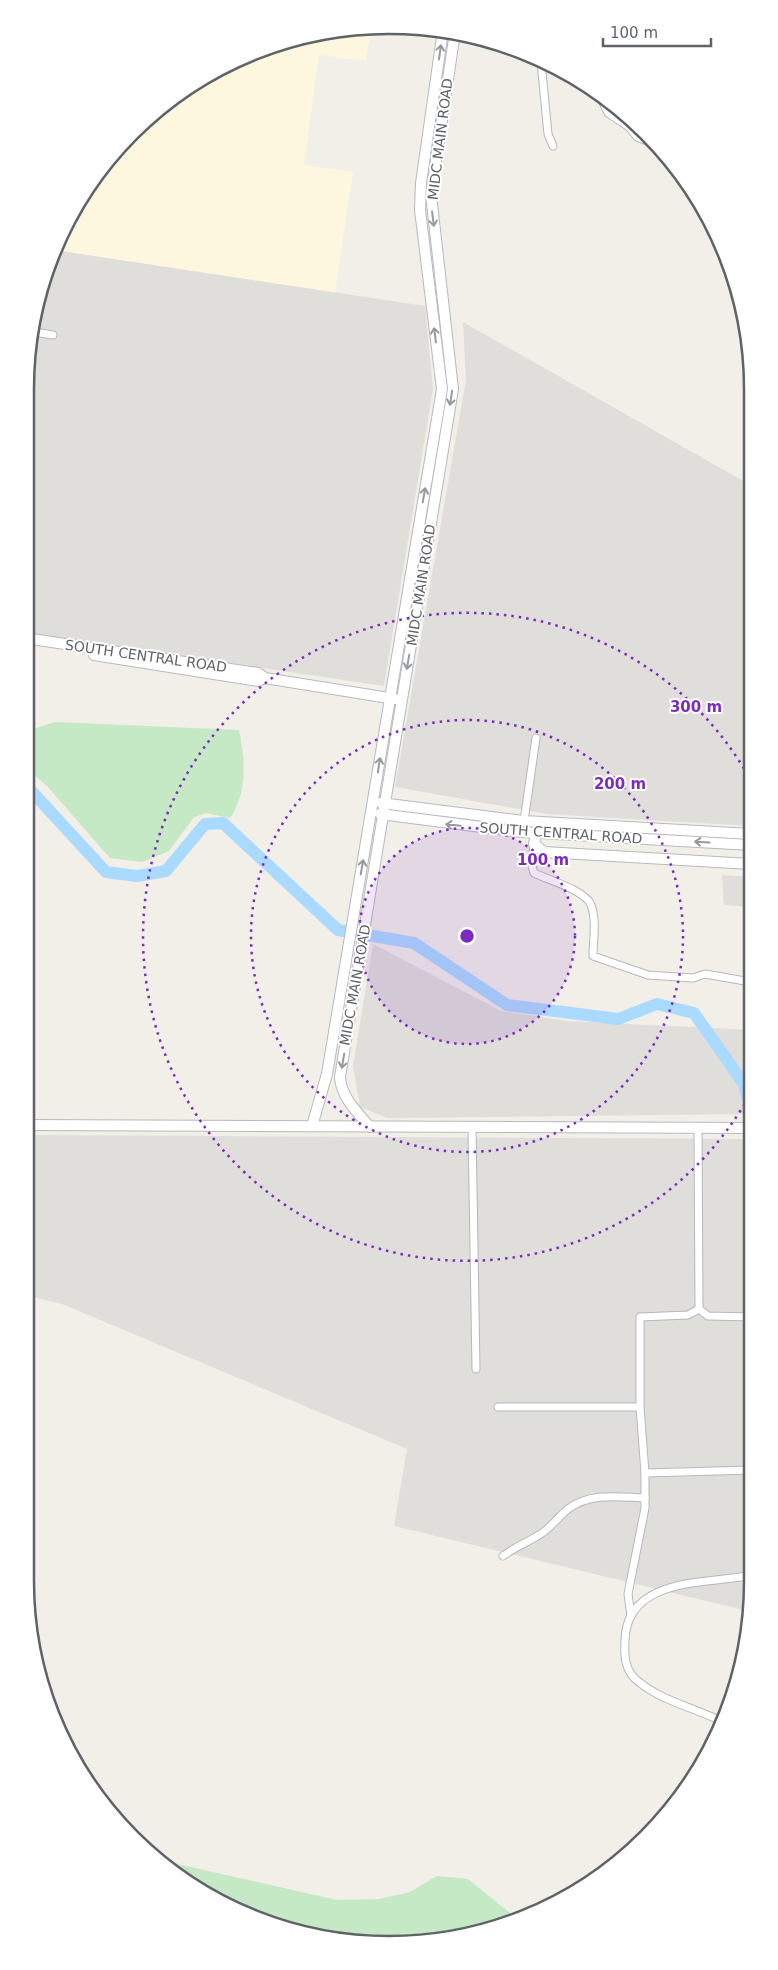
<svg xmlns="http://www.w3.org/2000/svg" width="778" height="1970" viewBox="0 0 778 1970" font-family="'DejaVu Sans',sans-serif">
<rect width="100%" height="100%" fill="#f1efe8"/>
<polygon fill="#fef7e0" points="365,26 371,26 366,61 319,55 304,165 353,172 335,293 54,250 74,207 115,149 167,100 228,63 295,37"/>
<g fill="#e0deda">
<polygon points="54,250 425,306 433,389 384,686 25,633 25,389 44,272"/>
<polygon points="463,322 745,482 750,494 751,826 547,814 395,787 466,380"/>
<polygon points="25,859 33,867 30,1110 25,1110"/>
<polygon points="722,875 751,877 751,907 724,905"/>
<polygon points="373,944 501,1011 567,1021 752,1030 752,1114 387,1118 360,1107 353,1066"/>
<polygon points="25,1135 752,1139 753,1581 748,1611 394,1526 407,1449 62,1304 25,1295"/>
</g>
<g fill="#c5e8c5">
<path d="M55,722L239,730C245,760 248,791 230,818L206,813L194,817L169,851L142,862L110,858L47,786L25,767V732Z"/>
<polygon points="164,1861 337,1900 379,1899 410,1892 437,1876 468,1879 515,1917 460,1938 341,1942 272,1926 207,1896"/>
</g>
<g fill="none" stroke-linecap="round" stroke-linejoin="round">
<polyline stroke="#aadaff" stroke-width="12" points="25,784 106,872 137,876 166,871 205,824 223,823 338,930 414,943 507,1005 618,1019 657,1004 694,1013 744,1084 752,1115"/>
<defs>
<g id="street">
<polyline points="541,62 548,134 553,146"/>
<polyline points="598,92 608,113 629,127 637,137 647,141 668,158"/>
<polyline points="34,332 53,335"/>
<polyline points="524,821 536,738"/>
<path d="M534,844L532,866L534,873C548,880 585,890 591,905C597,921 593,940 593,956L648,975L693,978L705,974L751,982"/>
<polyline points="472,1127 476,1369"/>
<polyline points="698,1128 699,1309 708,1316 752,1317"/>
<polyline points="498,1407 640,1407 645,1473 753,1470"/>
<polyline points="640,1407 640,1317 688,1315 699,1309"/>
<path d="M503,1556C515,1547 526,1543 539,1535C550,1529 558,1517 568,1509C591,1492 618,1497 645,1498"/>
<polyline points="631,1616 628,1594 645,1508 645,1473"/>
<path d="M721,1721C695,1708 662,1701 639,1682C625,1672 624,1657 625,1641C626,1576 709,1584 753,1575"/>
</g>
<g id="secondary">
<polyline points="25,638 258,673 265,678 395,699"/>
<polyline points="94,655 258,681 265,678"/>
<polyline points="381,803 524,821 751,834"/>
<polyline points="380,814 521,832 751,845"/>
<polyline points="536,833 534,844 544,852 751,864"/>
<polyline points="25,1125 752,1128"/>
<polyline points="312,1126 327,1074 442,389 420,210 421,183 443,30"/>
<path d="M370,1127C357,1112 341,1097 340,1077L453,389L431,195L455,32"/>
</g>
</defs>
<use href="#street" stroke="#b5b8bc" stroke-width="9"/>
<use href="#secondary" stroke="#b6babf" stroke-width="12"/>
<use href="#street" stroke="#fff" stroke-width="7"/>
<use href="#secondary" stroke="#fff" stroke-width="10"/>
</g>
<defs><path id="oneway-shaft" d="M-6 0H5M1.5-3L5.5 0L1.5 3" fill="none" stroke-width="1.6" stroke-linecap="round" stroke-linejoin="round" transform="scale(1.25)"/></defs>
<g stroke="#979a9d">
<use href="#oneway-shaft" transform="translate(440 52) rotate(-82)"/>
<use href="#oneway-shaft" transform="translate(433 219) rotate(83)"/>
<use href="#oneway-shaft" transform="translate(435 335) rotate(-97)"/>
<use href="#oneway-shaft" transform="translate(451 398) rotate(99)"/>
<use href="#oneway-shaft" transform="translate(424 495) rotate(-80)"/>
<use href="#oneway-shaft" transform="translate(408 662) rotate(100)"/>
<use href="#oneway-shaft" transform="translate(379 765) rotate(-81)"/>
<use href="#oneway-shaft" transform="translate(453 825) rotate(-174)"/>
<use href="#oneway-shaft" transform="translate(702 842) rotate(-177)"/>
<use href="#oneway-shaft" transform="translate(362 867) rotate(-80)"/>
<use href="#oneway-shaft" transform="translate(343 1061) rotate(100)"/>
</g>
<circle cx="467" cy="936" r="108" fill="#7b2cbf" fill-opacity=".12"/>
<g fill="none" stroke="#7b2cbf" stroke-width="2.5" stroke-dasharray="2.5 5">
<circle cx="467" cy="936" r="108"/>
<circle cx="467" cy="936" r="216"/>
<path d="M752 1091A324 324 0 1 1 750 779"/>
</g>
<g text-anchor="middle" stroke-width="4" stroke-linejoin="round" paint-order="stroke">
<g font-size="14" fill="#5f6368" stroke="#fff">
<text transform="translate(440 139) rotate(-83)" y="5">MIDC MAIN ROAD</text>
<text transform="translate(421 585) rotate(-81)" y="5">MIDC MAIN ROAD</text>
<text transform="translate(146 656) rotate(8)" y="5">SOUTH CENTRAL ROAD</text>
<text transform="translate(561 833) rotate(4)" y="5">SOUTH CENTRAL ROAD</text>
<text transform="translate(355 985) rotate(-80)" y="5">MIDC MAIN ROAD</text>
</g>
</g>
<path d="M0 0H778V1970H0ZM389 34H389A355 355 0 0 1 744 389V1581A355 355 0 0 1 389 1936H389A355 355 0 0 1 34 1581V389A355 355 0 0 1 389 34Z" fill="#fff" fill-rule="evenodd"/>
<path fill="none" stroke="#5f6368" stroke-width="2.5" d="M389 34H389A355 355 0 0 1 744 389V1581A355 355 0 0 1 389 1936H389A355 355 0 0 1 34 1581V389A355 355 0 0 1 389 34Z"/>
<circle cx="467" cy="936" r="8" fill="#7b2cbf" stroke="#fff" stroke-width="2.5"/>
<g font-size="15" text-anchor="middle" font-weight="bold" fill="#7b2cbf" stroke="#fff" stroke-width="4" stroke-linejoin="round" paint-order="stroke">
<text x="696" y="712">300 m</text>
<text x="620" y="789">200 m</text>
<text x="543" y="865">100 m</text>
</g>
<path d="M603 38v8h108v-8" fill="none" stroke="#5f6368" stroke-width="2.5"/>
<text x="610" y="38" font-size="15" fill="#5f6368" stroke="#ffffff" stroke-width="4" paint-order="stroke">100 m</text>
</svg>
